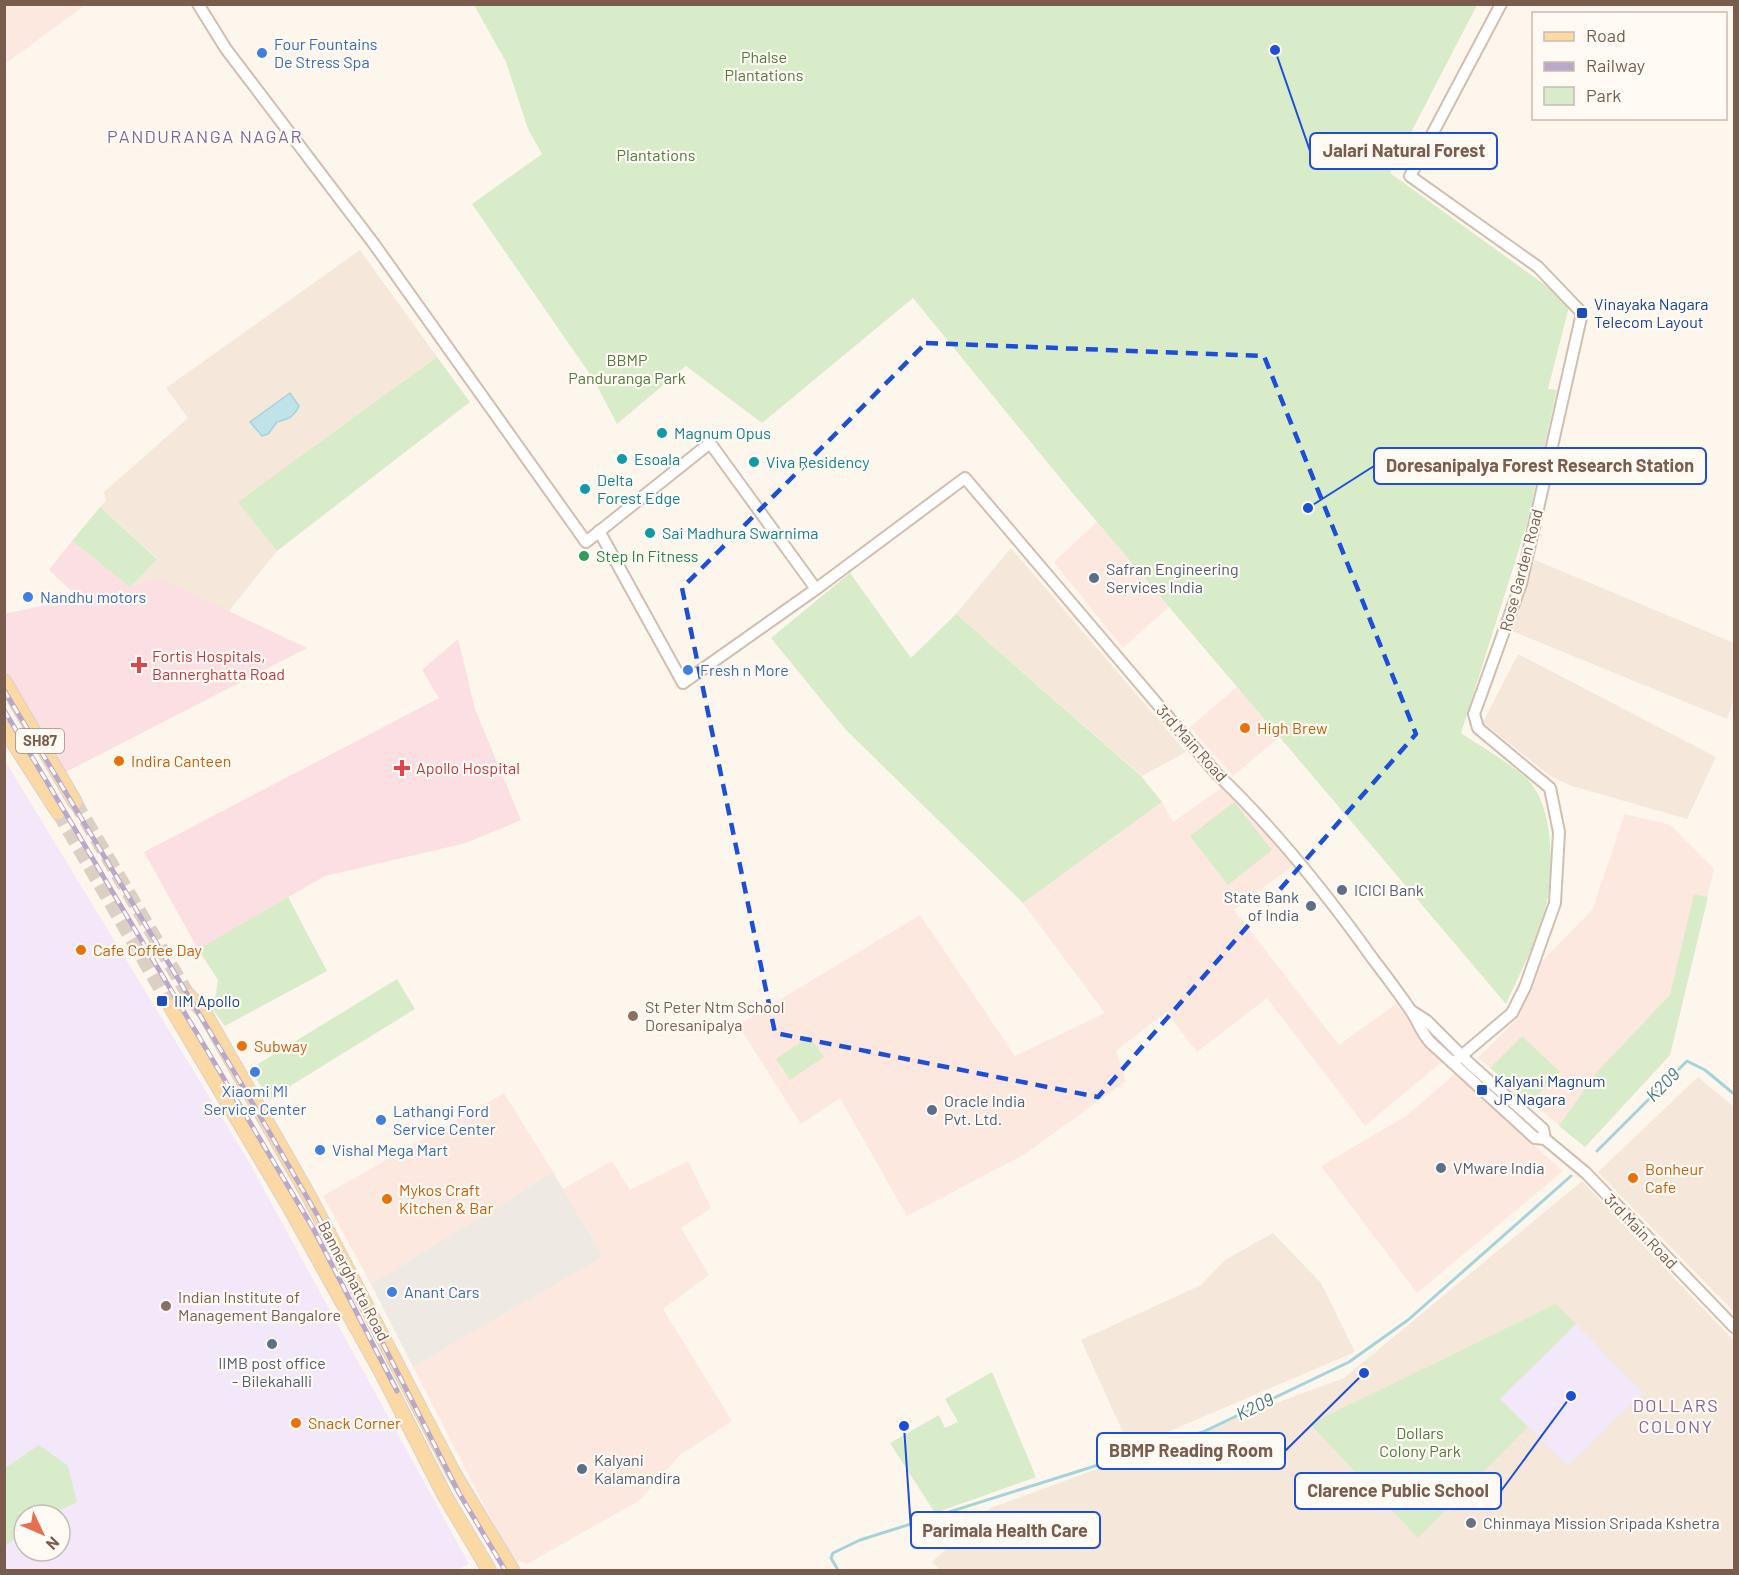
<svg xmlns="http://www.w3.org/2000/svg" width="1739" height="1575" viewBox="0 0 1739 1575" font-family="Barlow,sans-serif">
<rect width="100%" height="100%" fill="#fdf6ec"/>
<g fill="#f5e8da">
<polygon points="360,250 437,357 239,502 277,551 225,616 130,587 157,558 100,507 106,500 104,492 188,418 166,388"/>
<polygon points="1011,548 1186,752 1142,776 956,614"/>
<polygon points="1535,560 1734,643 1734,699 1727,719 1507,629"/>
<polygon points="1518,654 1716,757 1687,819 1572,786 1550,776 1483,722"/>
<polygon points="1698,1077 1734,1107 1734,1312 1598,1172"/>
<polygon points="1582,1181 1734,1341 1734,1570 940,1570 932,1562 991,1508 1344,1378"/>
<polygon points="1273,1233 1321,1283 1355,1352 1130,1448 1081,1340 1201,1285 1225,1260"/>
</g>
<g fill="#fde8e0">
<polygon points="5,4 85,4 85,5 5,64"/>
<polygon points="1097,522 1169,607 1123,648 1054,562"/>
<polygon points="1237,687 1279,737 1233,776 1190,727"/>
<polygon points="1223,787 1241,804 1292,866 1234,910 1339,1045 1396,1004 1442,1062 1365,1126 1267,998 1197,1052 1166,1012 1116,1051 1126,1081 1025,1154 907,1216 840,1098 801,1124 738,1025 920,915 1015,1056 1105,1013 1023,903 1162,802 1173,822"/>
<polygon points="1625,814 1670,825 1714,869 1670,1055 1585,1147 1478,1058 1519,1017 1542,961 1592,910"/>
<polygon points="1455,1074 1563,1171 1417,1293 1321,1166 1406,1116"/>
<polygon points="504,1093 553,1172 371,1284 323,1196"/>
<polygon points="612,1161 630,1190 688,1161 711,1208 681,1228 709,1275 663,1309 732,1421 680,1455 640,1500 527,1564 512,1559 413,1367 603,1257 563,1189"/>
</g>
<polygon fill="#efe9e4" points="553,1172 603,1257 413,1367 371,1284"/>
<g fill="#f3e8fa" fill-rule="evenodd">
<path d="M4,759L246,1157L469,1564L456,1570H5ZM24,1515H60V1551H24Z"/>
<polygon points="1576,1324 1643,1393 1567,1466 1500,1399"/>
</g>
<g fill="#fbdfe3">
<polygon points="72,541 130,587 161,579 307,648 62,774 5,676 4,614 79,598 49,570"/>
<polygon points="458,639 475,709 521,820 466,843 325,876 198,949 144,852 439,698 422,670"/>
</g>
<g fill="#d8ecc9">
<path d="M474,5H1477L1390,173L1570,303L1548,389L1557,390L1527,524L1461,733C1477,744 1518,768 1529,781C1554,809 1553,866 1547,901C1542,932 1519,975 1506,1004L1070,490L913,298L762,423L686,366L617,424L594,380L472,204L542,154L528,129L506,62Z"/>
<polygon points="437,357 470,402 277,551 238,502"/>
<polygon points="100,507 157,559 130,587 72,541"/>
<polygon points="850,573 911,658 956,614 1141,776 1162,802 1023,903 846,730 771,638"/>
<polygon points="1234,802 1272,850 1228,885 1190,836"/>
<polygon points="1694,894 1708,897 1670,1055 1585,1147 1559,1126 1597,1072 1670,995"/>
<polygon points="288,897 327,971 225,1026 213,1010 218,980 198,949"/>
<polygon points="397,979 415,1009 269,1099 250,1069"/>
<polygon points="809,1036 824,1057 790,1080 776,1059"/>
<polygon points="1522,1036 1560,1072 1531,1102 1490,1068"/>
<polygon points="1556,1304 1576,1324 1500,1399 1528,1427 1418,1538 1310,1424"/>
<polygon points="992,1372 1036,1477 935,1513 890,1443 939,1415 945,1428 958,1422 945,1399"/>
<polygon points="39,1445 68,1466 77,1502 51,1515 24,1515 24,1533 5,1546 5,1468"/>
</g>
<path fill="#bfe3e8" stroke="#a5d3da" stroke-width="1.5" d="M290,393L299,406C294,417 288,419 277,422L268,434L262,436L250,422Z"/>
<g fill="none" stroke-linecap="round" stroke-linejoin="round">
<g stroke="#a5d3da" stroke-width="3">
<polyline points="1597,1151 1687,1061 1705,1070 1734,1094"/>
<polyline points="838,1570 831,1558 833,1553 860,1540 1203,1432 1349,1362 1408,1320 1571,1176"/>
</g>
<g stroke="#dcd0c4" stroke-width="14" stroke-dasharray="14 7" stroke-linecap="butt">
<polyline points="75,802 189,996"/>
<polyline points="58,812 171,1007"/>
</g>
<defs>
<g id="minor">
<polyline points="198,4 226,49 374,244 586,542 710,443 816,589"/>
<path d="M599,531L683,683L816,589L965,478L1216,773C1275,829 1326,893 1373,959C1386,976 1399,993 1411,1011C1418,1021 1421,1032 1430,1042L1535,1138L1545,1139L1586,1173L1734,1327"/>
<polyline points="1413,1012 1427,1021 1469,1063 1543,1129 1545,1139"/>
<polyline points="1453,1063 1512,1013 1525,987 1555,903 1559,832 1550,788 1478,728 1474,714 1521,584 1582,313 1538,267 1410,176 1501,4"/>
</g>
<g id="major">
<polyline points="4,681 75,802"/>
<polyline points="4,728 58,812"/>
<polyline points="189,996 204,1012 310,1198 454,1474 512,1570"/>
<polyline points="171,1007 289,1206 382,1373 445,1496 489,1570"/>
</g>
</defs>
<use href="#minor" stroke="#d1beb0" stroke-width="14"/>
<use href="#major" stroke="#dad1cd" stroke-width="16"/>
<use href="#minor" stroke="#fff" stroke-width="10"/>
<use href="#major" stroke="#fbd9a5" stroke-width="14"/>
<defs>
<g id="rail">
<polyline points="4,690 242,1085 319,1218 459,1493 505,1570"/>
<polyline points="4,710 313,1228 397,1391"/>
</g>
</defs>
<use href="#rail" stroke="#b9a8c9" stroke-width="5"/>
<use href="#rail" stroke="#fffaf3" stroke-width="3" stroke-dasharray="9" stroke-linecap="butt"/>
</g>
<path fill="none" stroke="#1d4ed8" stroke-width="4.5" stroke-dasharray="12 8" stroke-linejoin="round" d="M926,343L1264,356L1416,734L1098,1097L775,1033L682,588Z"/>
<g fill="#3f7fe0" stroke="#fffaf3" stroke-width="2">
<circle cx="262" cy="53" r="6"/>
<circle cx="28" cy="597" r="6"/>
<circle cx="688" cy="670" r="6"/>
<circle cx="255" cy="1072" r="6"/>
<circle cx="381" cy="1120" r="6"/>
<circle cx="320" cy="1150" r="6"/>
<circle cx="392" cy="1292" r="6"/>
</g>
<g fill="#1a4fb4" stroke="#fffaf3" stroke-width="2">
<rect x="1576" y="307" width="12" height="12" rx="3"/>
<rect x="156" y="995" width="12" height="12" rx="3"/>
<rect x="1476" y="1084" width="12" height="12" rx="3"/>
</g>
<g fill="#0f9aa8" stroke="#fffaf3" stroke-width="2">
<circle cx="662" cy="433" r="6"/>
<circle cx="622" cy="459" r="6"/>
<circle cx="754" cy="462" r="6"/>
<circle cx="585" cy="489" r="6"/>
<circle cx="650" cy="533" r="6"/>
</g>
<circle fill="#2e9e5b" stroke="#fffaf3" stroke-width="2" cx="584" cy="556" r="6"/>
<g fill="#5c6f8a" stroke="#fffaf3" stroke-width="2">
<circle cx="1094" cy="578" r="6"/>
<circle cx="1342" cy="890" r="6"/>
<circle cx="1311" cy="906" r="6"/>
<circle cx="932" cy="1110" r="6"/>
<circle cx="1441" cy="1168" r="6"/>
<circle cx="272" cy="1344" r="6"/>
<circle cx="582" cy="1469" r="6"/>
</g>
<g fill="#e0444e" stroke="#fffaf3" stroke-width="2">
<path d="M136 656h6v6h6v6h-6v6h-6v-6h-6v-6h6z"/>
<path d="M399 759h6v6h6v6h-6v6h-6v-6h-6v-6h6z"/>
</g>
<g fill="#e8710a" stroke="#fffaf3" stroke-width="2">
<circle cx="1245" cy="728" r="6"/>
<circle cx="119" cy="761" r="6"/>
<circle cx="81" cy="950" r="6"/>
<circle cx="242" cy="1046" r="6"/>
<circle cx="1633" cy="1178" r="6"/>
<circle cx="387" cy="1199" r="6"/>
<circle cx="296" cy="1423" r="6"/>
</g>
<g fill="#8d6e63" stroke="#fffaf3" stroke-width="2">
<circle cx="633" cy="1016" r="6"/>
<circle cx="166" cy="1306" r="6"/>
</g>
<circle fill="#6b7280" stroke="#fffaf3" stroke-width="2" cx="1471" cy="1523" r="6"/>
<g text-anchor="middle" stroke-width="4.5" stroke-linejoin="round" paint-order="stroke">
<rect fill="#fffaf3" stroke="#a28b7f" stroke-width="1.5" x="16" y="729" width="48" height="24" rx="4.5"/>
<g font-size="15" font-weight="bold" fill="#7a5c4d">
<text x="40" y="746">SH87</text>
</g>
<g font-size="16" fill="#366cbe" stroke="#fffaf3" text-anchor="start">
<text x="274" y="50">Four Fountains<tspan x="274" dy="18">De Stress Spa</tspan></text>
<text x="40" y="603">Nandhu motors</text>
<text x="700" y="676">Fresh n More</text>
<text x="255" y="1097" text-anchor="middle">Xiaomi MI<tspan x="255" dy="18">Service Center</tspan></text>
<text x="393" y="1117">Lathangi Ford<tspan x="393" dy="18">Service Center</tspan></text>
<text x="332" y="1156">Vishal Mega Mart</text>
<text x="404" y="1298">Anant Cars</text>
</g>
<g font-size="16" fill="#537a41" stroke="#fffaf3">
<text x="764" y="63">Phalse<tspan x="764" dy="18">Plantations</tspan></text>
<text x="656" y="161">Plantations</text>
<text x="627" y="366">BBMP<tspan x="627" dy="18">Panduranga Park</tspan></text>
<text x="1420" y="1439">Dollars<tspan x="1420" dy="18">Colony Park</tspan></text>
</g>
<g font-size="16" fill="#164399" stroke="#fffaf3" text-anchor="start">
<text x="1594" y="310">Vinayaka Nagara<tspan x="1594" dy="18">Telecom Layout</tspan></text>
<text x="174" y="1007">IIM Apollo</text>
<text x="1494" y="1087">Kalyani Magnum<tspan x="1494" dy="18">JP Nagara</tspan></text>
</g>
<g font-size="16" fill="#0d838f" stroke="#fffaf3" text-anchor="start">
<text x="674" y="439">Magnum Opus</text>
<text x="634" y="465">Esoala</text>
<text x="766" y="468">Viva Residency</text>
<text x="597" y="486">Delta<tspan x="597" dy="18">Forest Edge</tspan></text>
<text x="662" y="539">Sai Madhura Swarnima</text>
</g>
<g font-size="16" fill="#27864d" stroke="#fffaf3" text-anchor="start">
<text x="596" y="562">Step In Fitness</text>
</g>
<g font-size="16" fill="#4e5e75" stroke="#fffaf3" text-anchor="start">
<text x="1106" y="575">Safran Engineering<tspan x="1106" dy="18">Services India</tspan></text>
<text x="1354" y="896">ICICI Bank</text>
<text x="1299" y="903" text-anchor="end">State Bank<tspan x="1299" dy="18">of India</tspan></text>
<text x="944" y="1107">Oracle India<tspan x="944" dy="18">Pvt. Ltd.</tspan></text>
<text x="1453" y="1174">VMware India</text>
<text x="272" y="1369" text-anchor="middle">IIMB post office<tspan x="272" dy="18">- Bilekahalli</tspan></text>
<text x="594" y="1466">Kalyani<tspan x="594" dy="18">Kalamandira</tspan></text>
</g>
<g font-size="16" fill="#7a5c4d" stroke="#fffaf3">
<text transform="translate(1521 570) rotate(-75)" y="6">Rose Garden Road</text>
<text transform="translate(1192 743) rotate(48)" y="6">3rd Main Road</text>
<text transform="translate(1641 1231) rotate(46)" y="6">3rd Main Road</text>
<text transform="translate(354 1281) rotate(62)" y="6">Bannerghatta Road</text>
</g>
<g font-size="16" fill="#be3a42" stroke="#fffaf3" text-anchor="start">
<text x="152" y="662">Fortis Hospitals,<tspan x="152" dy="18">Bannerghatta Road</tspan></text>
<text x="416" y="774">Apollo Hospital</text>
</g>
<g font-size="16" fill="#c56008" stroke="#fffaf3" text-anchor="start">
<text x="1257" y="734">High Brew</text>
<text x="131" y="767">Indira Canteen</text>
<text x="93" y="956">Cafe Coffee Day</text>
<text x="254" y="1052">Subway</text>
<text x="1645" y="1175">Bonheur<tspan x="1645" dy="18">Cafe</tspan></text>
<text x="399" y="1196">Mykos Craft<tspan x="399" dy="18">Kitchen &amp; Bar</tspan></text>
<text x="308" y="1429">Snack Corner</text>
</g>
<g font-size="16" fill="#785e54" stroke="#fffaf3" text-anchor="start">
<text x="645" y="1013">St Peter Ntm School<tspan x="645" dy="18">Doresanipalya</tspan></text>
<text x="178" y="1303">Indian Institute of<tspan x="178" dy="18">Management Bangalore</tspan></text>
</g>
<g font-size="16" fill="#5b616d" stroke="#fffaf3" text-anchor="start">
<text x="1483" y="1529">Chinmaya Mission Sripada Kshetra</text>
</g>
<g font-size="18" letter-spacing="1.5" fill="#846695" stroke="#fffaf3">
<text x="205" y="143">PANDURANGA NAGAR</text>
<text x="1676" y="1412">DOLLARS<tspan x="1676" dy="21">COLONY</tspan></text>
</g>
<g font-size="18" font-style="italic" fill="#437c86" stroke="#fffaf3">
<text transform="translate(1663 1085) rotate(-45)" y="6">K209</text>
<text transform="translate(1255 1407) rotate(-26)" y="6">K209</text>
</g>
</g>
<path fill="none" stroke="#1d4ed8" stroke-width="2" d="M1275 50L1310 151M1308 508L1374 466M1364 1373L1285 1451M1571 1396L1501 1491M904 1426L911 1530"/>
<g fill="#1d4ed8" stroke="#fffaf3" stroke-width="2">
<circle cx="1275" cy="50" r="6"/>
<circle cx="1308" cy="508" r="6"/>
<circle cx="1364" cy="1373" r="6"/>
<circle cx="1571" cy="1396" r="6"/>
<circle cx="904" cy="1426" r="6"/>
</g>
<g fill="#fffaf3" stroke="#1d4ed8" stroke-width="2">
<rect x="1310" y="133" width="187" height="36" rx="6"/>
<rect x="1374" y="448" width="332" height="36" rx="6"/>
<rect x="1097" y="1433" width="188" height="36" rx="6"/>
<rect x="1295" y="1473" width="206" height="36" rx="6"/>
<rect x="911" y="1512" width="189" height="36" rx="6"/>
</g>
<g font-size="18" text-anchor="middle" font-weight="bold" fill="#7a5c4d">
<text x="1404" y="157">Jalari Natural Forest</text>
<text x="1540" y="472">Doresanipalya Forest Research Station</text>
<text x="1191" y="1457">BBMP Reading Room</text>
<text x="1398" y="1497">Clarence Public School</text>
<text x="1005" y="1537">Parimala Health Care</text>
</g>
<rect width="1739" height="1575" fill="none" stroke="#7a5c4d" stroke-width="12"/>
<rect x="1532" y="12" width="195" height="108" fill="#fffaf3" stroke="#cabbb1" stroke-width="1.5"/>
<rect x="1544" y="32" width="30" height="9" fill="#fbd9a5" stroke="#cabbb1" stroke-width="1.5"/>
<text x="1586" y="42" font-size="18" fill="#7a5c4d">Road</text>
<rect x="1544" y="62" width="30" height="9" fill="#b9a8c9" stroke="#cabbb1" stroke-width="1.5"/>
<text x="1586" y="72" font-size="18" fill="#7a5c4d">Railway</text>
<rect x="1544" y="87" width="30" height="18" fill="#d8ecc9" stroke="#cabbb1" stroke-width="1.5"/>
<text x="1586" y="102" font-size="18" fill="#7a5c4d">Park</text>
<g transform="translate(42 1533) rotate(134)"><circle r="28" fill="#fffaf3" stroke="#cabbb1" stroke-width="1.5"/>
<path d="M0-4.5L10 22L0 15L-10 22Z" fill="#e76f51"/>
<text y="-9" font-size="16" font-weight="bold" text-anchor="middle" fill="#7a5c4d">N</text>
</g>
</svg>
